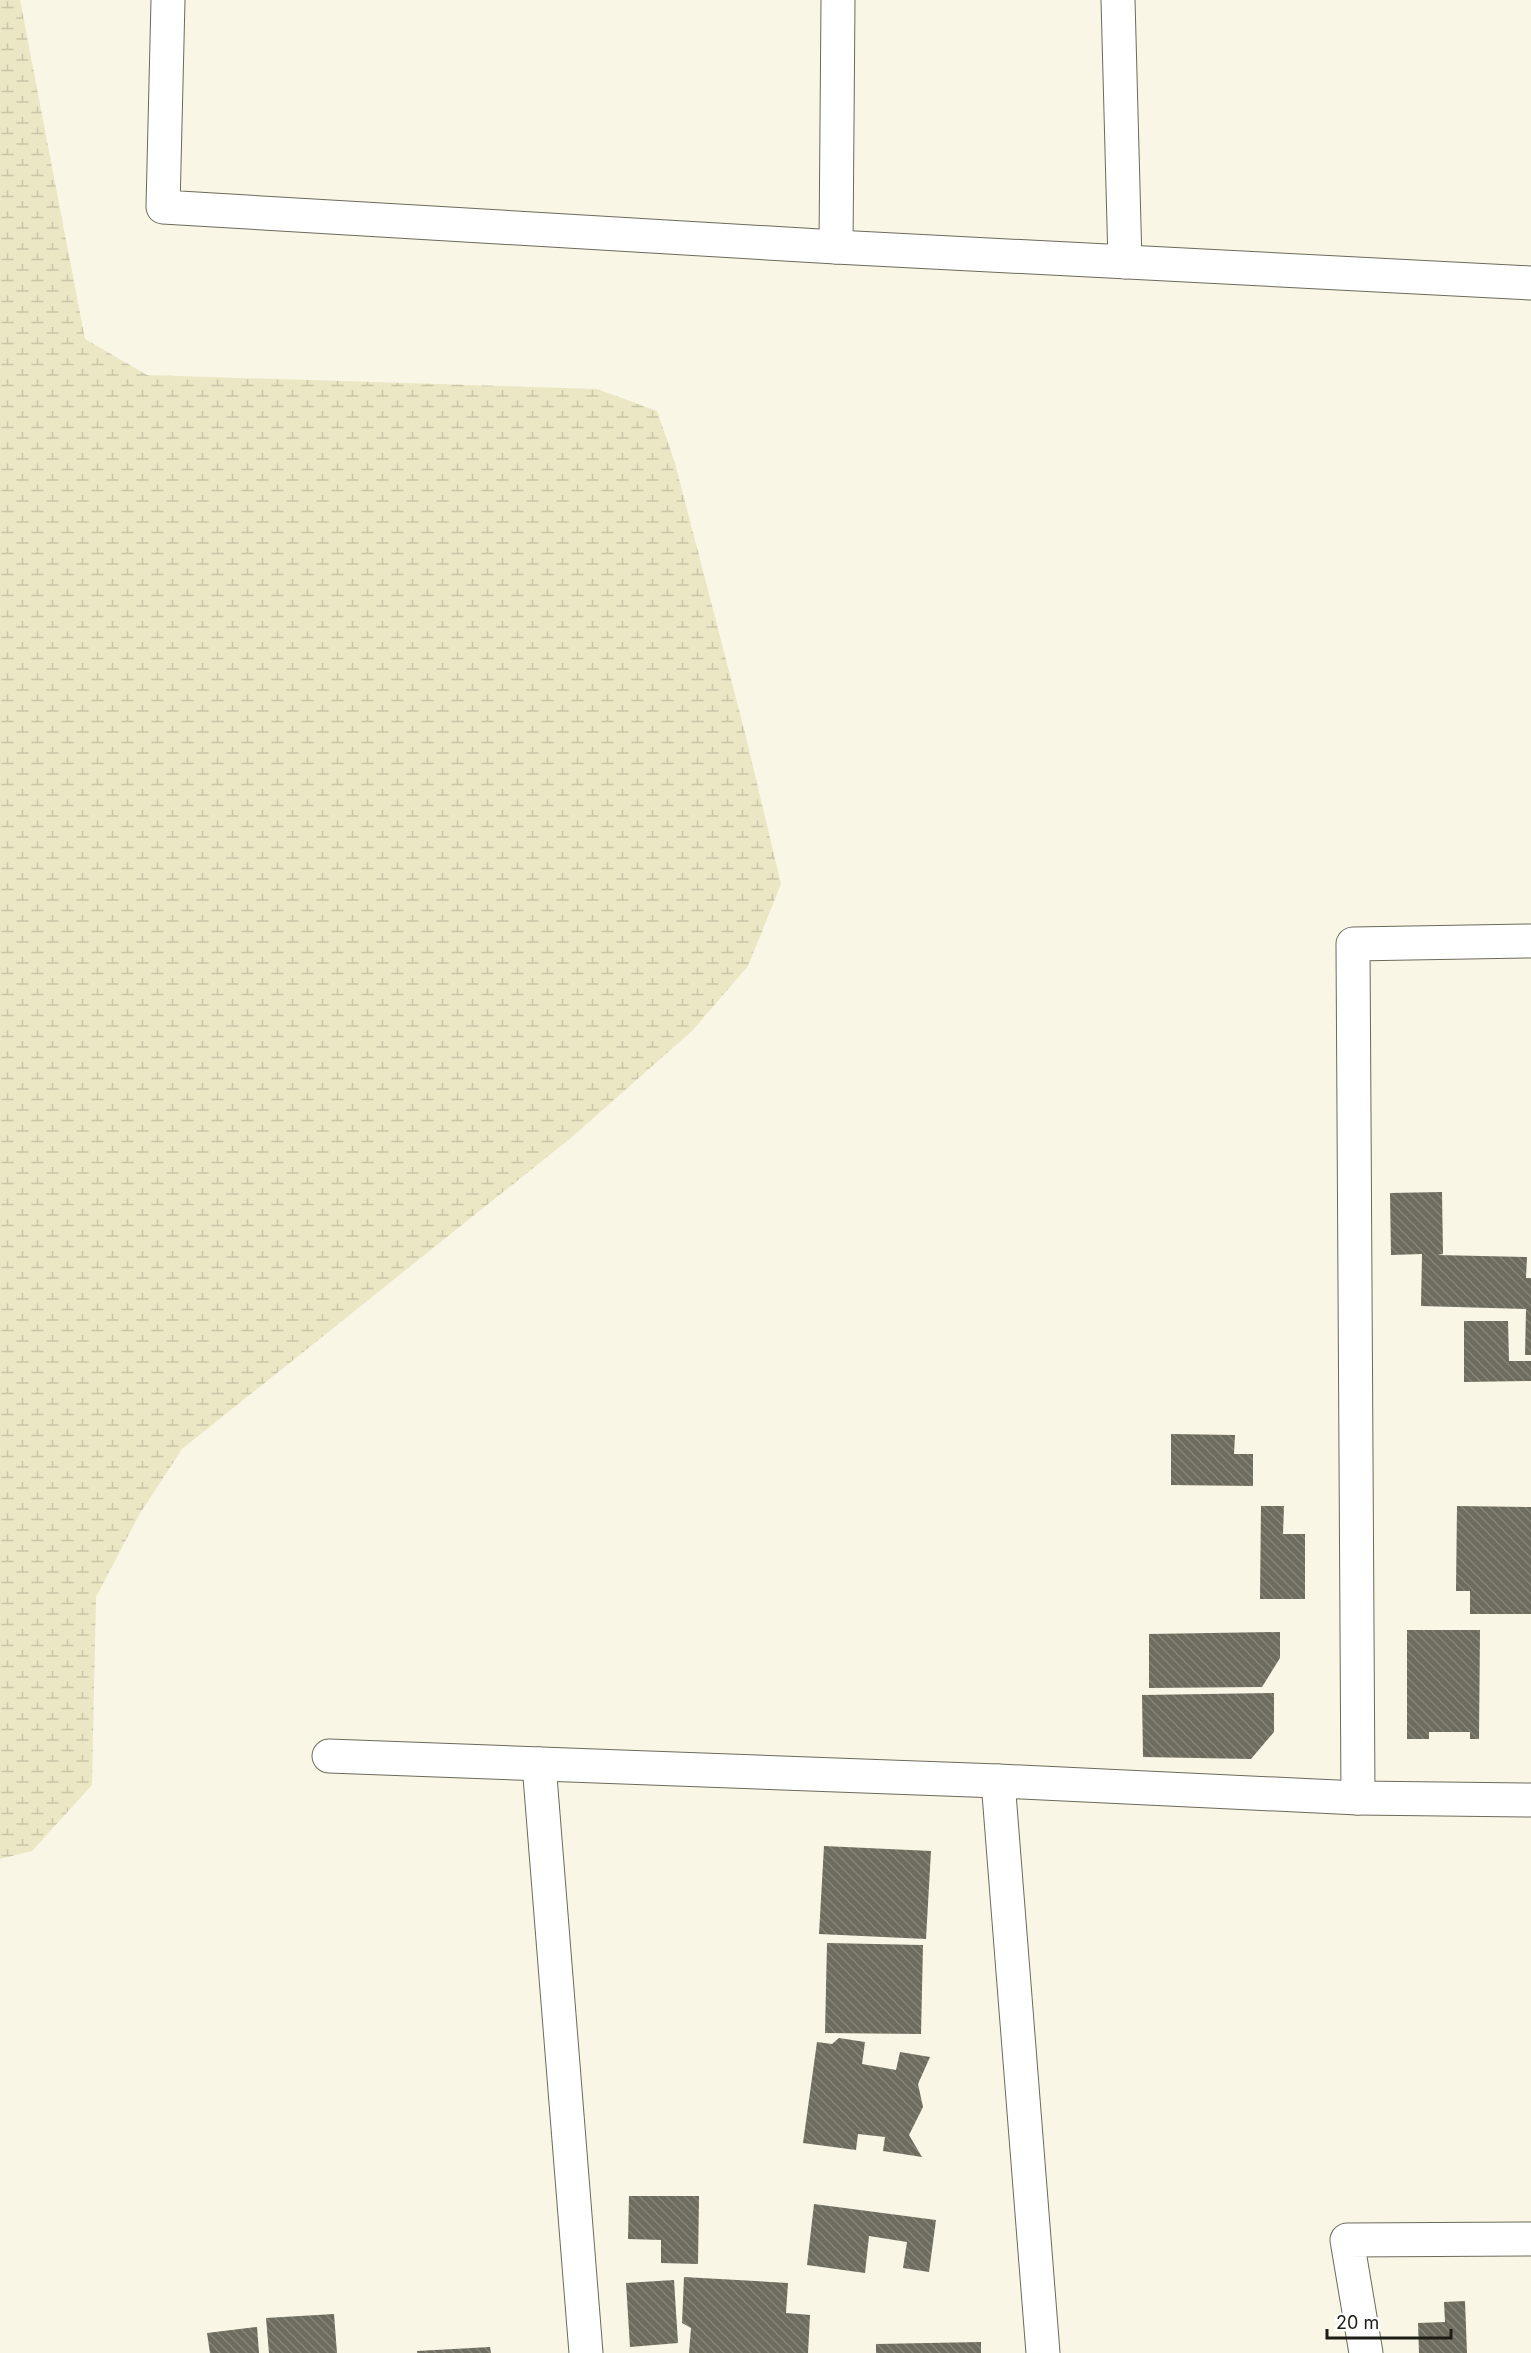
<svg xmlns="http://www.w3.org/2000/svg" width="1531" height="2353" viewBox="0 0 1531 2353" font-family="Inter,sans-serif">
<defs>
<pattern id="wetland-marsh" width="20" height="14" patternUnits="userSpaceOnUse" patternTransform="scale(1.5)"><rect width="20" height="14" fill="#ebe7c4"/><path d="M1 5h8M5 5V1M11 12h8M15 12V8" fill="none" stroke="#c9c6a8"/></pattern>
<pattern id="building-back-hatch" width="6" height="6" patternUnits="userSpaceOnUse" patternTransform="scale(1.5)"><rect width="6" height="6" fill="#6e6c5d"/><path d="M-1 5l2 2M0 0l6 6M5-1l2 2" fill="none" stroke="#858479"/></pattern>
</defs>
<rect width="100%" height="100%" fill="#f9f6e5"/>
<polygon fill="url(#wetland-marsh)" points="0,0 20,0 85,339 147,375 597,389 657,411 675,463 745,733 781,884 748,966 692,1031 572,1137 182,1449 139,1515 96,1597 92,1785 32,1851 0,1859"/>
<g fill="url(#building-back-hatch)">
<polygon points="1442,1192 1443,1254 1437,1255 1527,1257 1526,1278 1531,1278 1531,1355 1525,1355 1526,1309 1421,1306 1422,1254 1391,1255 1390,1193"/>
<polygon points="1464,1321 1508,1321 1509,1361 1531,1361 1531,1381 1464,1382"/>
<polygon points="1171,1434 1235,1435 1234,1454 1253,1454 1253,1486 1171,1485"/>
<polygon points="1261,1506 1284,1506 1283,1534 1305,1534 1305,1599 1260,1599"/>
<polygon points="1457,1506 1531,1507 1531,1614 1470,1614 1470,1591 1456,1591"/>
<polygon points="1407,1630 1480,1630 1479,1739 1470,1739 1470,1732 1429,1732 1429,1739 1407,1739"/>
<polygon points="1280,1632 1280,1658 1262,1687 1149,1688 1149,1634"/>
<polygon points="1274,1693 1274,1732 1251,1759 1143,1757 1142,1695"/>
<polygon points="824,1846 931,1851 926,1939 819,1934"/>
<polygon points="827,1943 923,1945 921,2034 825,2033"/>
<polygon points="839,2038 865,2042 862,2064 896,2070 900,2052 930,2057 918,2084 923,2107 909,2135 922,2157 883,2151 885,2137 858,2134 856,2150 803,2143 817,2042 832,2044"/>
<polygon points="629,2196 699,2196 698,2264 661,2263 661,2240 628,2239"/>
<polygon points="814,2204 936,2220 929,2272 903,2268 907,2242 869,2236 865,2273 807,2265"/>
<polygon points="684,2277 788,2283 786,2313 810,2315 808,2353 689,2353 691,2328 682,2323"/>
<polygon points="674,2280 678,2343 630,2347 626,2283"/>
<polygon points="1465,2301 1467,2353 1419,2353 1418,2323 1445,2322 1444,2302"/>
<polygon points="334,2314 337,2353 269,2353 266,2318"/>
<polygon points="257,2327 259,2353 210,2353 207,2333"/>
<polygon points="981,2342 981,2353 876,2353 876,2344"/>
<polygon points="490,2347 491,2353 417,2353 417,2351"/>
</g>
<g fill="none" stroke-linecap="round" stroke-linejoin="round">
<defs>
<g id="street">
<polyline points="168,0 163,207 836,247 1531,283"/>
<polyline points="1118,0 1125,262"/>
<polyline points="836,247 838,0"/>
<polyline points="329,1756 998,1781 1358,1798 1531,1800"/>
<polyline points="539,1764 586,2353"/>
<polyline points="998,1781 1043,2353"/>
<polyline points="1358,1798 1353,944 1531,941"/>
<polyline points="1366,2353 1347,2240 1531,2239"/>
</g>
</defs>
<use href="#street" stroke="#6c6a5b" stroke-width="35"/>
<use href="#street" stroke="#fff" stroke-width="33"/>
</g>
<path d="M1327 2329v9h124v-9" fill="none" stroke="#1d1c16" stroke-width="3"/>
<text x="1336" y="2329" font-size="18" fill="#1d1c16" stroke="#ffffff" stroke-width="4.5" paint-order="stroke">20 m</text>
</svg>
